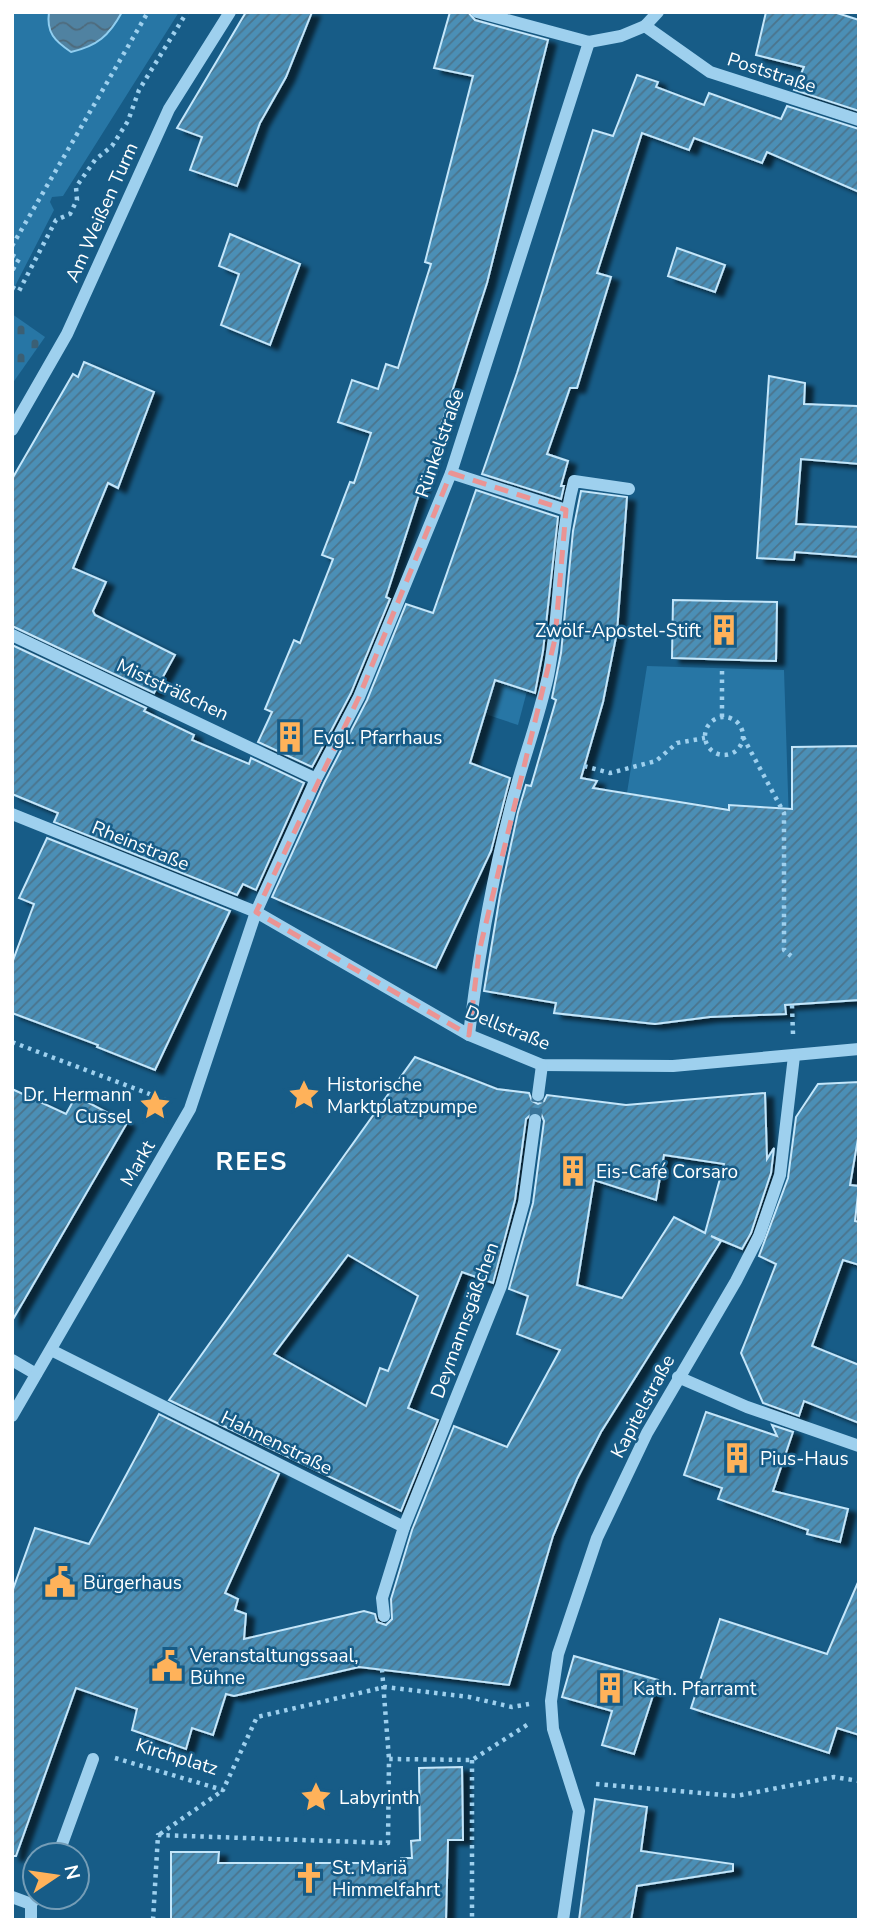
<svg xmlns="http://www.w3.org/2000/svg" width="871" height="1932" viewBox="0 0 871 1932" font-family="'Nunito Sans',sans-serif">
<defs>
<pattern id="cemetery-stones" width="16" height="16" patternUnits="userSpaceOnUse" patternTransform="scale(1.75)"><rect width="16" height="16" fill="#2776a5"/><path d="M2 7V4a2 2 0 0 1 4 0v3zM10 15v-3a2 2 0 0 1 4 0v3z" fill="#3b5f74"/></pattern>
<pattern id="water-waves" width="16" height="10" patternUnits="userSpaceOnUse" patternTransform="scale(1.75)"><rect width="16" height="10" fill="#5082a1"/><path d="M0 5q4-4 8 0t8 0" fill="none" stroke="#4e6a7b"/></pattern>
<pattern id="building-hatch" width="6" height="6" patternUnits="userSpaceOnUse" patternTransform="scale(1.75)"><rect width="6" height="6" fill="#4c8fb6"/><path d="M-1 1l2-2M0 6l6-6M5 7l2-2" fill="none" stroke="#4c748c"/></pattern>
<filter id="shadow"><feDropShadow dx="8" dy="4.5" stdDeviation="2" flood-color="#0009"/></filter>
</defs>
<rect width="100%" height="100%" fill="#175c87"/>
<polygon fill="url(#cemetery-stones)" points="12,314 45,337 12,384"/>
<g fill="#2776a5">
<polygon points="12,12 179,12 63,196 52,197 50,202 54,210 12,292"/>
<polygon points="647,666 784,670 790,854 752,856 751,806 726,808 627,793"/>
<polygon points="494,680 527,691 518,725 485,714"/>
</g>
<path fill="url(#water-waves)" stroke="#90cef0" stroke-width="2" d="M49,12H122C109,36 97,46 71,52C55,41 46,33 49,12Z"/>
<g fill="url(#building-hatch)" stroke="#c4e6fa" stroke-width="2" fill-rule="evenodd" filter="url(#shadow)">
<polygon points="246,12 312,12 286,77 260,123 237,186 190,170 202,137 177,128"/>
<polygon points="450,12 468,12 475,20 548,40 487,283 386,597 390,599 351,693 312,767 258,742 272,712 265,709 294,640 300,643 333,559 322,555 350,482 354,483 371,433 338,422 352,380 378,389 386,364 398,368 431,264 425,262 473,76 434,68"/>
<polygon points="766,12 834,12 859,20 859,111 794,90 804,67 756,55"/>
<polygon points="637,75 658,82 656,87 704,105 709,93 781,119 787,106 859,129 859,192 767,152 762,163 694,138 689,150 642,133 597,273 611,277 577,388 570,388 547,454 568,461 561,486 564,486 561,499 482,474 517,373 593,130 613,136"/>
<polygon points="230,234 300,264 270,345 221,325 239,274 219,266"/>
<polygon points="677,248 725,265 715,292 668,276"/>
<polygon points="84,362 154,392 118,488 108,483 73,568 106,582 93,611 95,615 175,655 154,693 12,626 12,479 73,374 78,377"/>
<polygon points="769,376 805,383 804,404 857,406 859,409 859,464 801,459 796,524 859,527 859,557 795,552 794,560 757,558"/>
<polygon points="476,490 558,517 543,651 535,693 495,680 470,763 510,778 491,851 436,968 272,897 324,783 367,700 406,604 433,613"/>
<polygon points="581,491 627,497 617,632 603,702 581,778 597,781 593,788 729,810 729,805 792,809 792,747 859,746 859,1000 785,1005 786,1014 710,1017 655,1024 554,1013 556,1003 484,991 500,895 518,812 526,785 531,786 556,700 552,698 561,653 573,531"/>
<polygon points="673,600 777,602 776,661 672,658"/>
<polygon points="12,645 146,708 144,711 194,735 192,740 249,764 251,758 304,783 256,890 243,884 237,895 54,822 58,813 12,794"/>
<polygon points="47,838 230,911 155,1070 97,1047 98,1045 12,1013 12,963 34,904 19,898"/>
<path d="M415,1057L497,1089L529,1093L532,1101L538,1104L544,1101L547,1095L626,1105L765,1093L767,1159L774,1148L771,1173L751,1233L742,1249L711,1236L721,1241L601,1432L577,1479L553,1536L509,1685L359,1667L234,1696L226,1694L213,1735L192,1728L186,1749L132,1730L137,1709L76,1688L16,1856H12V1592L35,1528L89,1544L159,1414L279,1474L225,1593L238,1599L235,1610L246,1614L244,1639L364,1611L375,1614L377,1622L386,1625L392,1619L391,1599L412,1530L454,1426L507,1447L560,1350L517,1334L528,1296L509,1289L533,1203L544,1121L541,1114L535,1111L526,1119L515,1200L493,1283L462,1272L408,1408L438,1420L401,1511L169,1400ZM664,1155L724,1164L705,1233L674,1217L622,1298L577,1285L594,1180L656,1200ZM348,1255L418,1296L388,1371L380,1368L366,1406L274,1354Z"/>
<polygon points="859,1082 859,1133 850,1185 859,1186 855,1221 859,1222 859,1265 843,1260 812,1346 859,1365 859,1423 804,1401 799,1416 763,1403 741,1353 776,1264 759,1256 788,1178 796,1117 818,1084"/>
<polygon points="12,1089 66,1114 76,1096 127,1123 12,1321"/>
<polygon points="706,1412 777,1436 772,1425 793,1432 773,1491 848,1509 840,1542 807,1534 808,1530 718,1499 722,1488 684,1475"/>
<polygon points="859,1580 859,1735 837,1728 829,1753 691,1708 720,1619 827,1654"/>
<polygon points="574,1656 658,1680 634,1754 602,1745 612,1711 562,1697"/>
<polygon points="462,1767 463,1840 448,1840 446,1920 171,1920 171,1852 219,1852 218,1863 401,1863 401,1858 412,1858 411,1841 420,1840 419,1768"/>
<polygon points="595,1799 647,1807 641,1851 733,1864 733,1871 637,1886 631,1920 579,1920"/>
</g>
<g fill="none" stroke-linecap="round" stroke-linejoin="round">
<polyline stroke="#3a7499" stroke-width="12" stroke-dasharray="12 6" stroke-linecap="butt" points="535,1120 538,1095"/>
<g stroke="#9ed0ee" stroke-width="4.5" stroke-dasharray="3.5 5" stroke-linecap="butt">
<polyline points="12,246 148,12"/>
<polyline points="12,255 19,259 12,271"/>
<polyline points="12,287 19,291 56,220 70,214 77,200 76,187 95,160 112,146 128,121 139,90 187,12"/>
<polyline points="722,717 722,670"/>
<circle cx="724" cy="736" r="19"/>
<polyline points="743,737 784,813 784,950 791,956"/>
<polyline points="584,766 610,773 656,761 677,743 705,738"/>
<polyline points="792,1005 793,1034"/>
<polyline points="12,1042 168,1101"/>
<polyline points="382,1669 389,1759"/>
<polyline points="115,1758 223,1790 257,1717 385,1687 469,1697 512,1707 529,1704"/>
<polyline points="472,1760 472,1920"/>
<polyline points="596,1784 736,1796 834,1777 859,1781"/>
<polyline points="160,1834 222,1791"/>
<polyline points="153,1920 158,1835 388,1843 389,1759 472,1760 530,1723"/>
</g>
<g stroke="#9ed0ee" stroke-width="12">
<polyline points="477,12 589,42 621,36 645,26 658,12"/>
<polyline points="645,26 710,72 859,120"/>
<polyline points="12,430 67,334 169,109 230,12"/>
<polyline points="451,473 566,510"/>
<polyline points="12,635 316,779"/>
<polyline points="12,814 256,912 469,1035 542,1065 673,1066 859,1049"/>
<path d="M469,1035C478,959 491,884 510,810C521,765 538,722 548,676C561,612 557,545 574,481L629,489"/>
<polyline points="538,1095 542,1065"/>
<polyline points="51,1350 404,1527 382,1598 384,1616"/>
<polyline points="12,1360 36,1374"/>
<polyline points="678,1377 747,1407 859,1446"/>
<polyline points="12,1416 190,1109 256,912 316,779 359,697 451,473 589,42"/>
<polyline points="404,1527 501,1286 524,1202 535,1120"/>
<polyline points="58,1855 93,1759"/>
<polyline points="12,1897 31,1904"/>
<polyline points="31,1920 31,1904 36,1897"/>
<polyline points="563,1920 579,1811 553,1729 551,1701 558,1654 597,1538 647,1433 736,1281 759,1236 780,1175 794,1056"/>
</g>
</g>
<path fill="none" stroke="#ea9494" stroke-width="5" stroke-dasharray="14 9" stroke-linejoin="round" d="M451,473L566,510L555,639L479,952L469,1035L256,912L359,697Z"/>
<defs>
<symbol id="building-bare" viewBox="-9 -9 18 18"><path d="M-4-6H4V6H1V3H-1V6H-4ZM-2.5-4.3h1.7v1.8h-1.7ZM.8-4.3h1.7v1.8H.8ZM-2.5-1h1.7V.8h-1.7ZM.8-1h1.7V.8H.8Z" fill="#ffb25a" stroke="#175c87" stroke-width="2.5" paint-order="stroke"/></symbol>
<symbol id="sight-bare" viewBox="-9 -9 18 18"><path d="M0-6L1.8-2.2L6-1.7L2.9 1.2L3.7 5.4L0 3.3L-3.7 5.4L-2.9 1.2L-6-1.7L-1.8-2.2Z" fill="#ffb25a" stroke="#175c87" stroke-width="2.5" paint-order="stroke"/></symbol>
<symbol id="civic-bare" viewBox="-9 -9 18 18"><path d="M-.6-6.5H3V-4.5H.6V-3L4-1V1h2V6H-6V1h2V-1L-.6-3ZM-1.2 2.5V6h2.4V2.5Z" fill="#ffb25a" stroke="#175c87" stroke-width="2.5" paint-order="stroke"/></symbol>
<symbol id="church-bare" viewBox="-9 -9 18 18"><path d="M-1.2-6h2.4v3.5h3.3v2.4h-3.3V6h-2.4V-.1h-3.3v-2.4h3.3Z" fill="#ffb25a" stroke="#175c87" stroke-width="2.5" paint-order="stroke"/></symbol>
</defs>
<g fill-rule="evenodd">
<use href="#building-bare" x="702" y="608" width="44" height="44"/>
<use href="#building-bare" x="268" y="715" width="44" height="44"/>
<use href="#sight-bare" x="282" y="1073" width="44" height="44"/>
<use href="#sight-bare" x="133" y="1083" width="44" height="44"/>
<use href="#building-bare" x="551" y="1149" width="44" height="44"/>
<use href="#building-bare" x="715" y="1436" width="44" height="44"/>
<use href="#civic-bare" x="38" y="1560" width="44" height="44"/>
<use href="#civic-bare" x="145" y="1644" width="44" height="44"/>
<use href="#building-bare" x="588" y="1666" width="44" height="44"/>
<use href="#sight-bare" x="294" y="1775" width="44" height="44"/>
<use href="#church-bare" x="287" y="1856" width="44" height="44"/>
</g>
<g text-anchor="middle" stroke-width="5" stroke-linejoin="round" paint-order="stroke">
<g font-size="19" fill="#fff" stroke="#175c87">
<text transform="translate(772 72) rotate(18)" y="7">Poststraße</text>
<text transform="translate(101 212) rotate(-66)" y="7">Am Weißen Turm</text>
<text transform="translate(439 443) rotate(-71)" y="7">Rünkelstraße</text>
<text transform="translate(173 689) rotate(25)" y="7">Miststräßchen</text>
<text transform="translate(141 845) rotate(22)" y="7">Rheinstraße</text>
<text transform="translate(508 1027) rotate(22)" y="7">Dellstraße</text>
<text transform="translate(137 1163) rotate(-60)" y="7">Markt</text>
<text transform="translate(464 1320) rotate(-70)" y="7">Deymannsgäßchen</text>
<text transform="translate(642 1406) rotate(-62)" y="7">Kapitelstraße</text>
<text transform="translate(277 1442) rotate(26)" y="7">Hahnenstraße</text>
<text transform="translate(177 1756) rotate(17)" y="7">Kirchplatz</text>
</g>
<g font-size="19" fill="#fff" stroke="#175c87" text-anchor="start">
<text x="701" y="637" text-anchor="end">Zwölf-Apostel-Stift</text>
<text x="313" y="744">Evgl. Pfarrhaus</text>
<text x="327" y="1091">Historische<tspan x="327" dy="22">Marktplatzpumpe</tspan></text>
<text x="132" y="1101" text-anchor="end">Dr. Hermann<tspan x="132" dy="22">Cussel</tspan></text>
<text x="596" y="1178">Eis-Café Corsaro</text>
<text x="760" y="1465">Pius-Haus</text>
<text x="83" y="1589">Bürgerhaus</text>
<text x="190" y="1662">Veranstaltungssaal,<tspan x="190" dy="22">Bühne</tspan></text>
<text x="633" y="1695">Kath. Pfarramt</text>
<text x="339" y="1804">Labyrinth</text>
<text x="332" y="1874">St. Mariä<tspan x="332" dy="22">Himmelfahrt</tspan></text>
</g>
<g font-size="26" font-weight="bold" letter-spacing="2" fill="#fff" stroke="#175c87">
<text x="252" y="1170">REES</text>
</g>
</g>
<rect width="871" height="1932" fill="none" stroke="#ffffff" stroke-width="28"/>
<g transform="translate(56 1876) rotate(77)"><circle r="33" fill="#175c87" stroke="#749db7" stroke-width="2"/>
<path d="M0-5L12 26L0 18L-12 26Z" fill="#ffb25a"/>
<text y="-10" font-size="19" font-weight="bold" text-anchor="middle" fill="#ffffff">N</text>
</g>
</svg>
